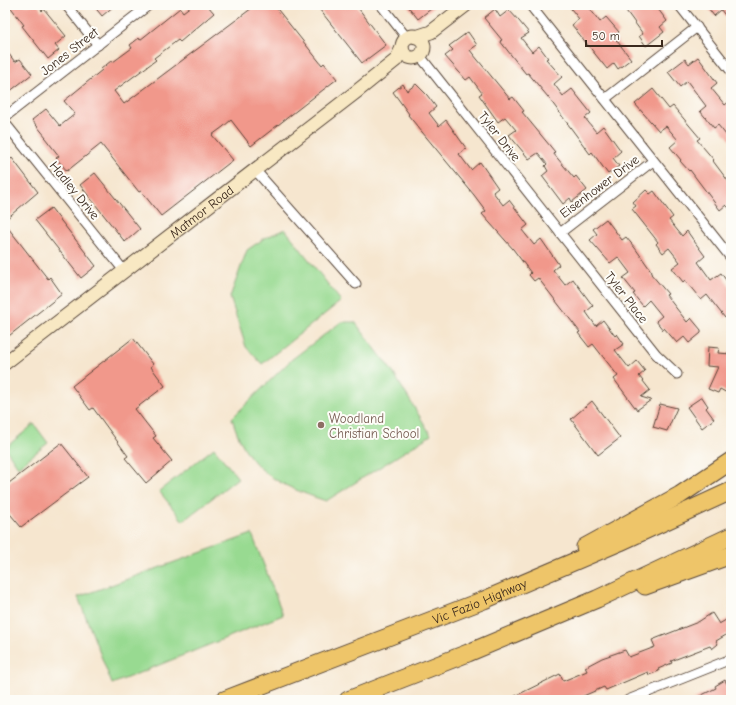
<svg xmlns="http://www.w3.org/2000/svg" width="736" height="705" viewBox="0 0 736 705" font-family="'Comic Neue',sans-serif">
<rect width="100%" height="100%" fill="#fdfcf7"/>
<filter id="ink" filterUnits="userSpaceOnUse"><feTurbulence type="fractalNoise" baseFrequency=".025" numOctaves="2"/><feDisplacementMap in="SourceGraphic" scale="8" xChannelSelector="R" yChannelSelector="G"/><feConvolveMatrix kernelMatrix="1 2 1 2 8 2 1 2 1" color-interpolation-filters="sRGB"/></filter>
<filter id="wash" filterUnits="userSpaceOnUse"><feTurbulence type="fractalNoise" baseFrequency=".012" numOctaves="4" result="noise"/><feDisplacementMap in="SourceGraphic" scale="16" xChannelSelector="R" yChannelSelector="G"/><feGaussianBlur stdDeviation="0.9" result="paint"/><feColorMatrix in="noise" values="0 0 0 0 0 0 0 0 0 0 0 0 0 0 0 0 0 1.4 0 .05"/><feComposite in="paint" operator="in"/></filter>
<g filter="url(#wash)">
<rect width="100%" height="100%" fill="#f6e6cf"/>
<g fill="#98da91" stroke="#6a8258">
<polygon points="285,229 341,301 262,364 246,347 230,297 247,250 265,238"/>
<path d="M341,322H355L392,371L431,435L326,501C278,485 247,471 232,418L291,360Z"/>
<polygon points="34,424 48,443 18,467 5,448"/>
<polygon points="214,448 238,478 183,521 159,491"/>
<polygon points="252,534 283,615 112,684 78,597"/>
</g>
<g id="blocks">
<g fill="#f1988b">
<polygon points="9,5 38,5 42,11 44,9 66,36 55,45 59,50 48,59 22,26 24,25"/>
<polygon points="93,5 115,5 102,16"/>
<polygon points="192,5 207,5 214,13 180,42 178,40 154,58 156,60 114,91 124,104 256,5 274,5 322,65 324,63 337,79 251,146 231,120 223,127 212,135 233,160 161,216 141,191 139,192 101,144 67,171 56,158 59,156 45,138 46,137 32,120 46,109 60,126 75,114 64,101 102,70 101,69 111,61 113,62 132,48 130,45 139,38 140,40 180,8 183,12"/>
<polygon points="316,5 356,5 386,45 362,63"/>
<polygon points="407,5 436,5 418,19"/>
<polygon points="568,5 587,5 600,22 606,17 619,32 614,37 631,59 618,69 614,63 607,69 572,25 579,19"/>
<polygon points="628,5 655,5 667,21 660,27 664,32 646,46 639,36 643,34 624,8"/>
<polygon points="706,5 731,5 731,23 721,10 714,16"/>
<polygon points="495,9 500,17 509,10 519,21 529,33 521,38 532,52 539,46 548,58 546,59 562,77 554,84 563,96 572,89 591,113 585,118 596,132 603,126 621,151 613,158 619,166 608,174 592,152 590,154 548,97 528,73 526,74 500,41 502,40 484,18"/>
<polygon points="468,32 477,45 470,50 473,54 510,99 513,97 524,111 522,112 555,152 553,153 574,178 576,176 587,190 572,202 570,198 563,204 542,176 548,171 545,166 547,164 538,153 529,159 509,135 516,130 505,117 498,122 479,95 482,93 470,77 466,80 445,56 453,50 449,46"/>
<polygon points="5,49 15,62 20,59 32,74 9,92 5,87"/>
<polygon points="698,57 717,83 711,88 725,105 731,100 731,141 718,125 714,128 700,111 706,106 687,81 680,87 668,72 685,59 689,64"/>
<polygon points="403,84 407,91 416,84 427,95 436,107 429,113 439,126 446,120 466,148 459,154 471,170 480,162 498,188 493,192 503,205 509,200 528,225 522,230 534,245 541,239 559,265 553,270 565,285 573,279 593,306 586,312 596,326 603,320 615,336 617,334 624,344 615,350 629,368 637,361 645,371 639,376 650,390 641,397 651,400 637,410 614,379 618,376 593,344 589,347 578,333 580,332 538,278 534,281 529,275 531,273 513,249 482,214 486,211 474,195 408,115 409,114 393,92"/>
<polygon points="653,89 669,109 673,106 700,138 697,140 714,160 713,161 728,181 731,187 731,210 726,205 720,210 690,170 689,171 680,161 681,160 670,147 678,140 666,126 659,131 635,104"/>
<polygon points="12,158 38,192 5,220 5,164"/>
<polygon points="95,173 140,229 125,242 80,185"/>
<polygon points="646,190 650,194 654,191 673,217 669,220 682,236 687,231 694,241 705,256 698,262 711,280 721,273 726,280 731,288 731,314 725,318 707,295 701,300 685,280 683,282 672,268 680,262 669,248 663,253 656,244 658,242 632,209 636,206 633,202"/>
<polygon points="51,208 96,266 81,278 35,220"/>
<polygon points="606,219 622,240 626,237 635,248 652,272 651,274 668,294 666,295 687,322 691,318 701,330 701,333 689,343 684,337 677,343 664,328 663,330 656,321 662,316 649,300 643,306 633,294 635,293 623,278 630,273 618,257 610,263 590,240 597,234 593,229"/>
<polygon points="5,224 48,279 50,277 62,294 5,339"/>
<polygon points="133,338 153,364 151,367 165,386 135,409 156,436 153,438 172,461 146,483 125,458 128,456 93,408 90,410 72,386"/>
<polygon points="708,347 719,348 718,353 731,354 731,395 720,389 718,393 708,389 718,367 707,366"/>
<polygon points="702,397 708,406 706,408 714,419 702,428 687,407"/>
<polygon points="592,401 620,438 598,455 571,419"/>
<polygon points="660,404 677,408 667,431 653,427"/>
<polygon points="61,443 88,477 21,527 5,508 5,486"/>
<polygon points="712,613 719,624 731,617 731,632 716,641 718,644 712,649 710,646 671,661 672,663 658,669 659,671 649,675 648,672 606,690 604,687 581,697 582,700 507,700 560,674 563,681 587,671 585,667 602,658 625,650 629,657 655,647 652,640 698,622"/>
<polygon points="725,680 727,684 731,681 731,700 692,700 716,688 715,686"/>
</g>
</g>
</g>
<g filter="url(#ink)">
<use href="#blocks" fill-opacity="0" stroke="#574639" stroke-width="1"/>
<g fill="none" stroke-linecap="round" stroke-linejoin="round">
<defs>
<g id="street">
<polyline points="66,5 98,45"/>
<polyline points="381,5 407,38"/>
<polyline points="530,5 731,258"/>
<polyline points="679,5 731,71"/>
<polyline points="420,56 656,354 677,374"/>
<polyline points="605,99 697,27"/>
<polyline points="5,117 149,5"/>
<polyline points="5,123 125,272"/>
<polyline points="256,171 356,284"/>
<polyline points="560,233 653,161"/>
<polyline points="628,700 731,659"/>
</g>
<g id="secondary">
<circle cx="413" cy="47" r="11"/>
<polyline points="416,37 431,32 466,5"/>
<path id="s1" d="M5,363L356,92L396,60L402,48"/>
</g>
<g id="highway">
<polyline points="585,547 680,495 731,461"/>
<polyline points="645,586 731,555"/>
<path id="s2" d="M224,700L484,600L620,542L731,491"/>
<polyline points="348,700 468,653 597,599 731,536"/>
</g>
</defs>
<use href="#street" stroke="#574639" stroke-width="11"/>
<use href="#secondary" stroke="#574639" stroke-width="15"/>
<use href="#highway" stroke="#574639" stroke-width="19"/>
<use href="#street" stroke="#fff" stroke-width="9"/>
<use href="#secondary" stroke="#f8e8c3" stroke-width="13"/>
<use href="#highway" stroke="#eec569" stroke-width="17"/>
</g>
</g>
<circle fill="#8d6e63" stroke="#fdfcf7" stroke-width="1.5" cx="321" cy="425" r="4"/>
<g text-anchor="middle" stroke-width="4" stroke-linejoin="round" paint-order="stroke">
<g font-size="13" fill="#3b2a1e" stroke="#fdfcf7">
<text transform="translate(69 51) rotate(-38)" y="5">Jones Street</text>
<text transform="translate(500 136) rotate(52)" y="5">Tyler Drive</text>
<text transform="translate(599 186) rotate(-37)" y="5">Eisenhower Drive</text>
<text transform="translate(75 190) rotate(51)" y="5">Hadley Drive</text>
<text dy="5" stroke="none"><textPath href="#s1" startOffset="248">Matmor Road</textPath></text>
<text transform="translate(627 297) rotate(52)" y="5">Tyler Place</text>
<text dy="5" stroke="none"><textPath href="#s2" startOffset="274">Vic Fazio Highway</textPath></text>
</g>
<g font-size="13" fill="#785e54" stroke="#fdfcf7" text-anchor="start">
<text x="329" y="423">Woodland<tspan x="329" dy="15">Christian School</tspan></text>
</g>
</g>
<rect width="736" height="705" fill="none" stroke="#fdfcf7" stroke-width="20"/>
<path d="M586 40v6h76v-6" fill="none" stroke="#3b2a1e" stroke-width="2"/>
<text x="592" y="40" font-size="12" fill="#3b2a1e" stroke="#fdfcf7" stroke-width="3" paint-order="stroke">50 m</text>
</svg>
